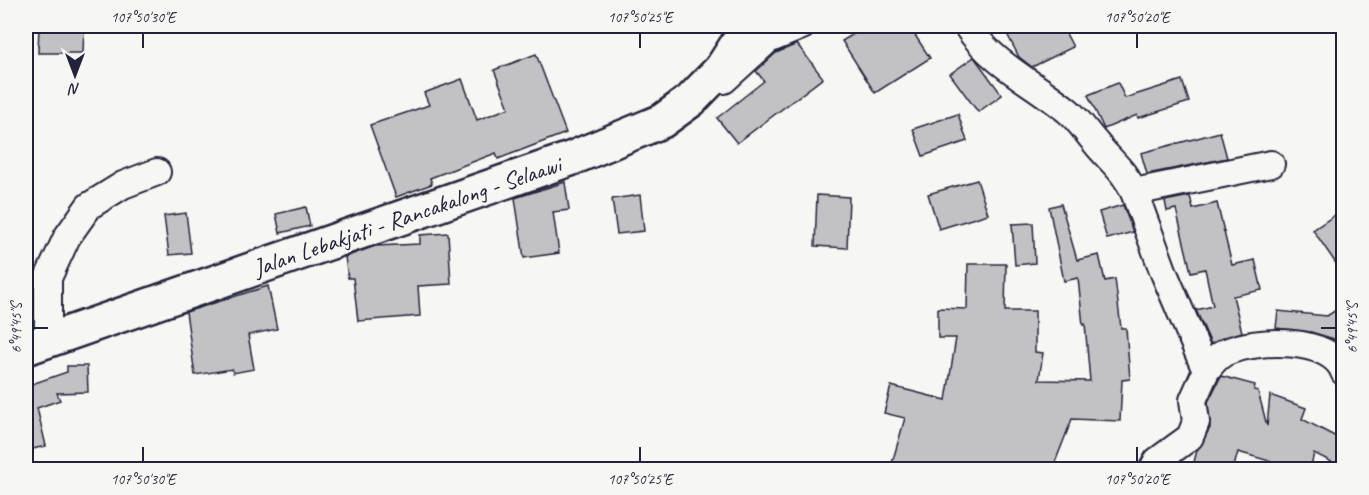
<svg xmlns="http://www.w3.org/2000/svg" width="1369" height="495" viewBox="0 0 1369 495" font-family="Caveat,sans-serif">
<rect width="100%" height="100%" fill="#f6f6f2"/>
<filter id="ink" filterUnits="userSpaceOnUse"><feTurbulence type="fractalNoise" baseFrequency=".0167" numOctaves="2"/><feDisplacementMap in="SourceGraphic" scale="12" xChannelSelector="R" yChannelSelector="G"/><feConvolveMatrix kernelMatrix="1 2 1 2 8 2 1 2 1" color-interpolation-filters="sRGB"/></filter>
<g filter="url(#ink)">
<g fill="#c2c2c4" stroke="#22223b" stroke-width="1.5">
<polygon points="39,26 84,26 83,53 38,53"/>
<polygon points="867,26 909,26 930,58 875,93 842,41"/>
<polygon points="1003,26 1062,26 1073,47 1032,67 1019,57"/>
<polygon points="797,44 823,78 737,143 717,118 764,81 756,71 776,53"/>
<polygon points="536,54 566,133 498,159 496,153 430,178 432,184 396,197 370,125 429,105 424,93 462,79 477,120 509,108 494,70"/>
<polygon points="974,57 1002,95 978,112 950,74"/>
<polygon points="1182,80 1189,102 1138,118 1137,115 1104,129 1088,95 1118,83 1125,98"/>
<polygon points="958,114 967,141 923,156 913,129"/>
<polygon points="1220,132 1227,158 1147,174 1141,153"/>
<polygon points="977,180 988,214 939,229 928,194"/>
<polygon points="565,182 569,210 553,212 559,253 524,258 515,198"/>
<polygon points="640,195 644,231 617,234 612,199"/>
<polygon points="817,195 849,197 847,248 815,246"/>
<polygon points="1190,196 1193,209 1217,203 1232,265 1255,260 1262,290 1233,296 1242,332 1211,344 1196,310 1213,306 1205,269 1191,272 1176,209 1167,211 1165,201"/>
<polygon points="1061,204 1077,260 1099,255 1105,281 1115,279 1121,328 1126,328 1130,379 1122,380 1120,421 1072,419 1052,470 890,470 905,418 884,413 891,386 946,400 956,338 938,338 938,308 967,309 968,264 1006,264 1005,311 1035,311 1035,352 1043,353 1039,380 1090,381 1085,324 1083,325 1078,278 1064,281 1049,207"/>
<polygon points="1123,205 1133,232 1107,239 1099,212"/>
<polygon points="306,207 310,226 280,233 276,214"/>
<polygon points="1344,209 1344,275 1313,230"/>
<polygon points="186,213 191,253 169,255 164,216"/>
<polygon points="1033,223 1035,263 1015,265 1012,224"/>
<polygon points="448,233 451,284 418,286 420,316 358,321 353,278 348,278 345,257 375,246 420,244 420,235"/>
<polygon points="268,286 277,329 248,335 254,369 233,373 232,369 195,375 186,312"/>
<polygon points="1344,305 1344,342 1311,332 1276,328 1278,311 1327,316"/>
<polygon points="67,366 87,366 88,392 57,393 60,400 37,408 46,446 28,450 26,440 26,386 67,372"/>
<polygon points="1221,376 1255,385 1254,390 1258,391 1267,426 1270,395 1306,408 1302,419 1344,441 1344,468 1314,453 1310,470 1301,470 1238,452 1233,470 1192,470 1197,450 1210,428 1208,402"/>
</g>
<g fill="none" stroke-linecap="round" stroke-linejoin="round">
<defs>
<g id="minor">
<path d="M967,26C992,64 1034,83 1068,111C1079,120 1086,132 1095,142C1109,160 1125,171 1134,192L1164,273L1206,371L1193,400L1196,422L1190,437L1157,461L1152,470"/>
<polyline points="724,80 768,40 802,26"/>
<polyline points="1134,192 1271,164"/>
<polyline points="48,341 48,278 67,237 89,206 123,185 157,172"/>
<path d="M1206,371C1211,364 1217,356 1226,352C1255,339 1331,336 1344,372"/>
</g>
<polyline id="major" points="26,348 570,159 662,121 691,100 721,69 749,26"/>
</defs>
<use href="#minor" stroke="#22223b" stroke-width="30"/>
<use href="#major" stroke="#22223b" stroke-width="38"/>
<use href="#minor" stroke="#f6f6f2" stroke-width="26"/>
<use href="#major" stroke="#f6f6f2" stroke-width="33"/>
</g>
</g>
<path fill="none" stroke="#22223b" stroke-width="2" d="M143,33V48M640,33V48M1137,33V48M33,328H48M1321,328H1336M143,447V462M640,447V462M1137,447V462"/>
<g text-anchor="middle" stroke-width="4.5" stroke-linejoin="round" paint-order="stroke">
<g font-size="24" fill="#22223b" stroke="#f6f6f2">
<text transform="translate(407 216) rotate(-19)" y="8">Jalan Lebakjati - Rancakalong - Selaawi</text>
</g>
</g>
<rect width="1369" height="495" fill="none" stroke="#f6f6f2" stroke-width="66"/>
<g transform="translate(75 75) rotate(180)" stroke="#f6f6f2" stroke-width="4.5" paint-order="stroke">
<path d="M0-4.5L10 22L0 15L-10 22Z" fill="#22223b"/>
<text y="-9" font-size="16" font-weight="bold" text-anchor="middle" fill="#22223b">N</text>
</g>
<rect x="33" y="33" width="1303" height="429" fill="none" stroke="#22223b" stroke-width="2"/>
<g font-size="15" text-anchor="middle" fill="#22223b">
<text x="143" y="22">107°50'30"E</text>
<text x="640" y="22">107°50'25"E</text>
<text x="1137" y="22">107°50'20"E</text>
<text transform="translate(1352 328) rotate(-90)" y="5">6°49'45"S</text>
<text transform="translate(16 328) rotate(-90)" y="5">6°49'45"S</text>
<text x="143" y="484">107°50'30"E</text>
<text x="640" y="484">107°50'25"E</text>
<text x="1137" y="484">107°50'20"E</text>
</g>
</svg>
